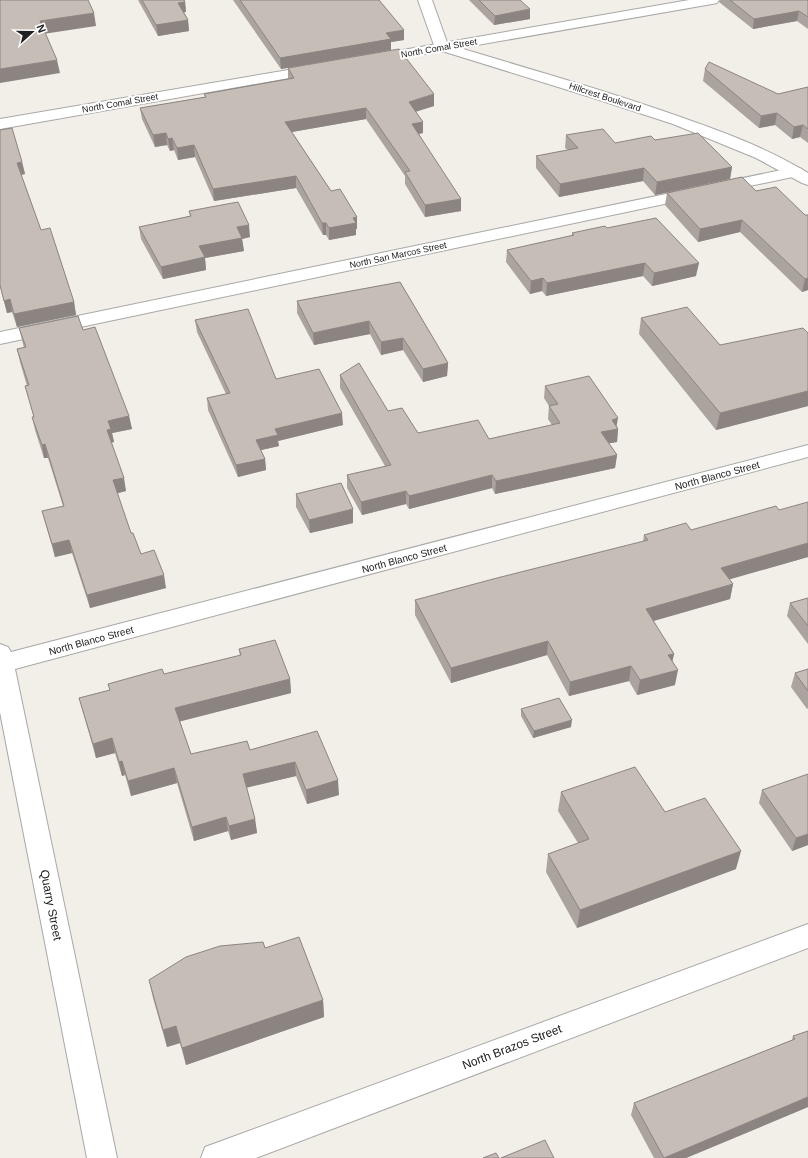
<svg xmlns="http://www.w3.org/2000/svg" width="808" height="1158" viewBox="0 0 808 1158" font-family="Arial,sans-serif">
<rect width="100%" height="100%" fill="#f2eee8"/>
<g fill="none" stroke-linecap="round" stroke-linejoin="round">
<defs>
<g id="minor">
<polygon points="418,0 432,0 449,48 447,51 442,52 437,51 435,48"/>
<polygon points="796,167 802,169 804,172 802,175 0,344 0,332"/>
<polygon points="808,445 808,457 15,669 117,1158 87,1158 0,712 0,644 8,647 11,652"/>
<polygon points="808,924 808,948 256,1158 201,1158 205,1147 216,1143"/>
</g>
<g id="tertiary">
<path d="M689,0H719L717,3L712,4L460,48C529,69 598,88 666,112C715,129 764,146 808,173V185L802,183L756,158L673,124L587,96L442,51L374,63L369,62L367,59L369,56L374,55Z"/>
<polygon points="318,65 323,66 325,69 323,72 0,129 0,119"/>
</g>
</defs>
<use href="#minor" stroke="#a8a8a8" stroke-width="2"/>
<use href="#tertiary" stroke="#a8a8a8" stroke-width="2"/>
<use href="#minor" fill="#fff" fill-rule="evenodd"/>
<use href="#tertiary" fill="#fff" fill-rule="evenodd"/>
</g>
<g fill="#aba39d">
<polygon points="138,0 184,0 185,2 186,12 184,12 188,20 189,31 158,36"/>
<polygon points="233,0 379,0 404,40 391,42 391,50 281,69"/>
<polygon points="469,0 520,0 530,19 494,25"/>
<polygon points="720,0 808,0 808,29 797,21 753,29 719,2"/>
<polygon points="288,68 434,106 416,111 423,133 419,134 461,211 425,217 405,184 405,176 366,119 292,132 331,191 357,217 357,229 356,229 356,235 329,240 326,235 323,235 296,188 214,201 195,157 178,160 174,150 170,151 167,145 155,147 142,119 140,108 205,97 204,94 288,79"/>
<polygon points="705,69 778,94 808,87 808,143 800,137 792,139 775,125 759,128 703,81"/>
<polygon points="566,135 615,143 655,140 732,167 730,179 655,195 643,181 559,197 536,168 536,156 568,150 565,148"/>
<polygon points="22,162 25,174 21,175 41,230 74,302 76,315 17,327 12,312 7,313 0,286"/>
<polygon points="756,191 805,215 808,290 802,292 740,232 698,242 665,205 667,193"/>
<polygon points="189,211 250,237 242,239 244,251 205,258 206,270 163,279 141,239 139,227 190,216"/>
<polygon points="607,228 696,276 652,286 643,276 546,296 542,291 530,294 506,262 507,250 572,236 572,233"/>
<polygon points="400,282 448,363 447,376 423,382 403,350 381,355 370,334 314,345 297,313 297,301"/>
<polygon points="641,318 720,345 808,333 808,406 716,430 639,334"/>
<polygon points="195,320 276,379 343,425 278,441 279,446 261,450 265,459 266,470 238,477 208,410 207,398 226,394 197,332"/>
<polygon points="19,328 83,330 129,416 132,429 112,433 114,442 111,443 126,491 117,493 131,533 141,554 166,588 90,608 72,553 55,557 42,511 63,506 48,458 44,458 35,430 32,417 34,417 25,386 27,386 20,362 17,349 24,348"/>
<polygon points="340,375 418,433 489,439 552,425 548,419 549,406 544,398 545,386 617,426 618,429 617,442 609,443 617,455 615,468 495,494 492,488 409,509 406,504 362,515 347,488 347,475 385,466 340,388"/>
<polygon points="296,494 353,509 353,523 310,533 296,507"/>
<polygon points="691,530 808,557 729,579 733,584 730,599 653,621 674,654 672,661 675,685 637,695 629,681 569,696 547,655 451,683 415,615 415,600 643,542 644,535"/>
<polygon points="808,598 808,644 787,616 790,603"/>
<polygon points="239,649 290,679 291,693 180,721 191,754 250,750 317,731 339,795 307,804 296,776 246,788 255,819 257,833 231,840 228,831 194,841 177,783 131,796 125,775 122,776 115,753 96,758 83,712 79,698 110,690 164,674 240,656"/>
<polygon points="808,669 808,708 807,709 791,687 795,673"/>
<polygon points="521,709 571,727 533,738 521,716"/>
<polygon points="762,790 808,845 792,851 759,803"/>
<polygon points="561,792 665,812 736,869 577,928 546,872 548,854 578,843 558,811"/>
<polygon points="265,948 323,1000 324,1017 186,1065 180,1043 167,1047 153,998 149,980"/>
<polygon points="808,1031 808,1107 686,1158 654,1158 631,1115 634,1103 792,1040 793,1036"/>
</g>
<g fill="#8b8480">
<polygon points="185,2 186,12 180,13 178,3"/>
<polygon points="530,9 530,19 494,25 495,16"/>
<polygon points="799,11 797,21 753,29 754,19"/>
<polygon points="94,13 96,26 43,34 40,21"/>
<polygon points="188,20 189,31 158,36 156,25"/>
<polygon points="404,30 404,40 391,42 391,50 281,69 280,58 386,33"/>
<polygon points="57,60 60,73 0,83 0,69"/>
<polygon points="434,94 434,106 409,114 409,102"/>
<polygon points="366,108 366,119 286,133 285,122"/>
<polygon points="777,113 775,125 759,128 761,116"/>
<polygon points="423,122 423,133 412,135 412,124"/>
<polygon points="803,125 800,137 792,139 794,127"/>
<polygon points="166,133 167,145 155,147 153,135"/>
<polygon points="172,138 174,150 170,151 168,139"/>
<polygon points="194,145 195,157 178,160 177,148"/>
<polygon points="22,162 25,174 20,175 17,163"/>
<polygon points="732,167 730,179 655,195 657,182"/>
<polygon points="644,168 643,181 559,197 560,184"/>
<polygon points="296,176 296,188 214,201 213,189"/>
<polygon points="461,199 461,211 425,217 425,205"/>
<polygon points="357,217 357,229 356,229 356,235 329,240 329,228 353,218"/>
<polygon points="742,220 740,232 698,242 700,229"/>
<polygon points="322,223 326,223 326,235 323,235"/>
<polygon points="249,225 250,237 242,239 244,251 205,258 206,270 163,279 161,267 199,246 237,227"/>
<polygon points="645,263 643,276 546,296 547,283"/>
<polygon points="699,263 696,276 652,286 654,273"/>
<polygon points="543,278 542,291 530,294 531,281"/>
<polygon points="808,278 808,290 802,292 805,279"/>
<polygon points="10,299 12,312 7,313 4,301"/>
<polygon points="74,302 76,315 17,327 14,314"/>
<polygon points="369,321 370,334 314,345 313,333"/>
<polygon points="403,338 403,350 381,355 381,342"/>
<polygon points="448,363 447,376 423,382 423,369"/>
<polygon points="808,391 808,406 716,430 720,413"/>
<polygon points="342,413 343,425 278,441 279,446 257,451 256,440 275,429"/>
<polygon points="129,416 132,429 112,433 114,442 109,443 107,430 108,421"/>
<polygon points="618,418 616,429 618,429 617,442 600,445 601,432 612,420"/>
<polygon points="45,444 48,458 44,458 42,445"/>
<polygon points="617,455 615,468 495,494 496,481"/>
<polygon points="265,459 266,470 238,477 236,465"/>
<polygon points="492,475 492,488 409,509 409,496"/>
<polygon points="124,478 126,491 115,494 113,480"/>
<polygon points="406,491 406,504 362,515 361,502"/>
<polygon points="353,509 353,523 310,533 309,520"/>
<polygon points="69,540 72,553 55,557 52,544"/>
<polygon points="808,543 808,557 717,583 721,568"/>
<polygon points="164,575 166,588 90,608 87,595"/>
<polygon points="733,584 730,599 643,624 646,609"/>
<polygon points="548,641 547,655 451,683 451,668"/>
<polygon points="674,654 671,668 668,655"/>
<polygon points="631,666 629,681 569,696 570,682"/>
<polygon points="678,670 675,685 637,695 640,680"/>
<polygon points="290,679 291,693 178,722 175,708"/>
<polygon points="572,720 571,727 533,738 534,731"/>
<polygon points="112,738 115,753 96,758 93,744"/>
<polygon points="122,761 125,775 122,776 119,762"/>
<polygon points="295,762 296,776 244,788 243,774"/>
<polygon points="174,768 177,783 131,796 128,781"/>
<polygon points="338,780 339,795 307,804 306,790"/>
<polygon points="226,817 228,831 194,841 192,827"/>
<polygon points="255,819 257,833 231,840 229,826"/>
<polygon points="808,834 808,845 792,851 796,838"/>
<polygon points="741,851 736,869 577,928 580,910"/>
<polygon points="323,1000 324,1017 186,1065 182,1048"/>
<polygon points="176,1026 180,1043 167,1047 163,1030"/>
<polygon points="808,1097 808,1107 686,1158 664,1158"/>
</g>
<g fill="#c7bdb7" stroke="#8b8480">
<polygon points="0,0 88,0 94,13 40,21 57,60 0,69"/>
<polygon points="142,0 184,0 185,2 178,3 188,20 156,25"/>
<polygon points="240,0 379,0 404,30 386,33 391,39 280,58"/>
<polygon points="479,0 520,0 530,9 495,16"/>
<polygon points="730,0 808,0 808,17 799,11 754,19"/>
<polygon points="399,49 434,94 409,102 423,122 412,124 461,199 425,205 405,172 410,171 366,108 285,122 331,191 340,189 357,217 353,218 356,223 329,228 326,223 322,223 296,176 213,189 194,145 177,148 172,138 168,139 166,133 153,135 140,108 206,97 204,94 294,78 288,68"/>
<polygon points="709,62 778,94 808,87 808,129 803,125 794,127 777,113 761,116 705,69"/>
<polygon points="12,128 22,162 17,163 41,230 50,228 74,302 14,314 10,299 4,301 0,285 0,130"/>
<polygon points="603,129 615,143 651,136 655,140 698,133 732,167 657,182 644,168 560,184 536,156 578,148 566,135"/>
<polygon points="742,177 756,191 776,187 805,215 808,215 808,278 805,279 742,220 700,229 667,193"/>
<polygon points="238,202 249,225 237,227 242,238 199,246 205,257 161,267 139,227 191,216 189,211"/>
<polygon points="656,218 699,263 654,273 645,263 547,283 543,278 531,281 507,250 574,235 572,233 605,226 607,228"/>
<polygon points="400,282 448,363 423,369 403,338 381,342 369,321 313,333 297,301"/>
<polygon points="687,307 720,345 803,328 808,333 808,391 720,413 641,318"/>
<polygon points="248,309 276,379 319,369 342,413 275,429 278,435 256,440 265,459 236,465 207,398 230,393 195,320"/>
<polygon points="78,316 83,330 95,327 129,416 108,421 111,429 107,430 124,478 113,480 131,533 133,533 141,554 154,550 164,575 87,595 69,540 52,544 42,511 64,506 45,444 42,445 32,417 34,417 25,386 29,385 17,349 26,347 19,328"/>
<polygon points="359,363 388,411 402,408 418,433 478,420 489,439 560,423 549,406 558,404 545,386 589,376 618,418 612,420 618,429 601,432 617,455 496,481 492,475 409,496 406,491 361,502 347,475 391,465 340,375"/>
<polygon points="341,483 353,509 309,520 296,494"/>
<polygon points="808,502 808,543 721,568 733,584 646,609 674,654 668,655 678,670 640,680 631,666 570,682 548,641 451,668 415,600 497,578 648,540 644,535 686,523 691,530 776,506 779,510"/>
<polygon points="808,598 808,626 790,603"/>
<polygon points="275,640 290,679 175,708 191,754 247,741 250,750 317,731 338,780 306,790 295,762 243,774 255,819 229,826 226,817 192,827 174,768 128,781 122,761 119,762 112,738 93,744 79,698 110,690 108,684 162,669 164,674 241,655 239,649"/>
<polygon points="808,669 808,691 795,673"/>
<polygon points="559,698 572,720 534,731 521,709"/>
<polygon points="635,767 665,812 705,798 741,851 580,910 548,854 589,839 561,792"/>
<polygon points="808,774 808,834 796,838 762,790"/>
<polygon points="299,937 323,1000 182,1048 176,1026 163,1030 149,980 186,957 220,946 263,942 265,948"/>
<polygon points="808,1031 808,1097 664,1158 634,1103 795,1039 793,1036"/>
<polygon points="545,1140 554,1158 501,1158"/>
<polygon points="496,1153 499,1158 483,1158"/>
</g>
<g text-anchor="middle" stroke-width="4" stroke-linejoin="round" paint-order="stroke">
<g font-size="9" fill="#212121" stroke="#fff">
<text transform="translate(439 48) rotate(-10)" y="3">North Comal Street</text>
<text transform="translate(605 97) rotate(18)" y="3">Hillcrest Boulevard</text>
<text transform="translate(120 103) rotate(-10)" y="3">North Comal Street</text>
<text transform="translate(398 255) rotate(-12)" y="3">North San Marcos Street</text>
</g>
<g font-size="10" fill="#212121" stroke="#fff">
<text transform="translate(717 475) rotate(-15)" y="4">North Blanco Street</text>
<text transform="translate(404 558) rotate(-15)" y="4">North Blanco Street</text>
<text transform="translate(91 640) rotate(-15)" y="4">North Blanco Street</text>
</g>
<g font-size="12" fill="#212121" stroke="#fff">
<text transform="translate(51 905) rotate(79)" y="4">Quarry Street</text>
<text transform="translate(512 1047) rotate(-21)" y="4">North Brazos Street</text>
</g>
</g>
<g transform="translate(32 32) rotate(69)" stroke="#ffffff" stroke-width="3" paint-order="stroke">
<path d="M0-3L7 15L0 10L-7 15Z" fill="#212121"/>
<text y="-6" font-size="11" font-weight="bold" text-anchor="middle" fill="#212121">N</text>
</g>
</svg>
